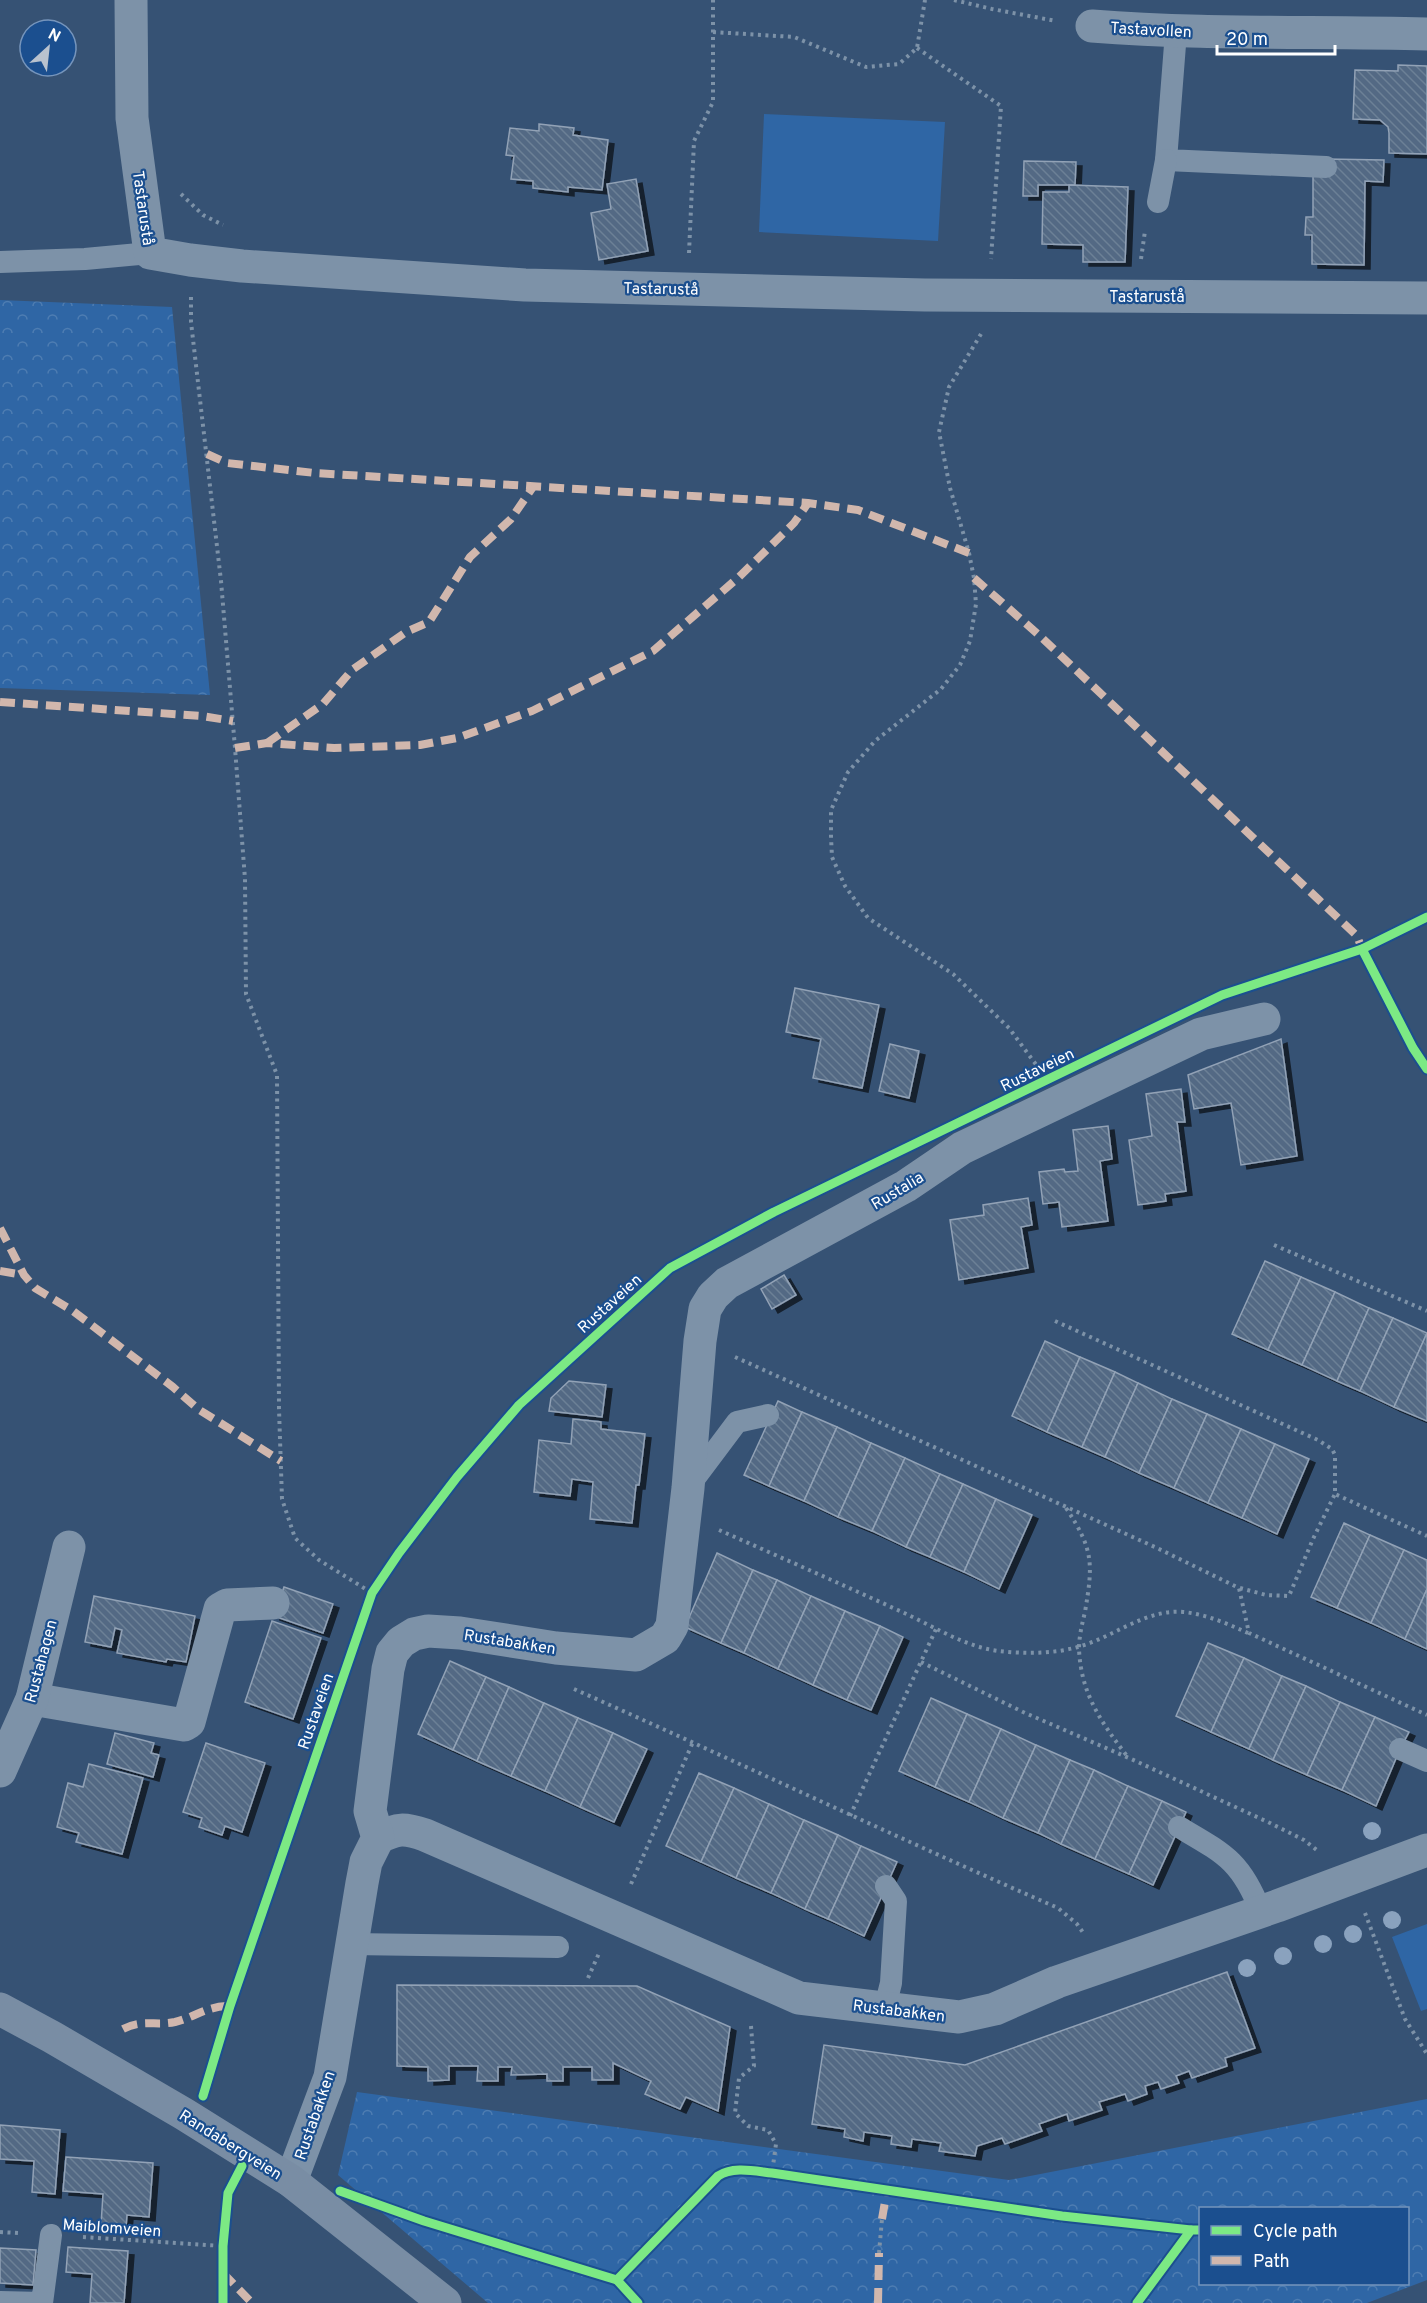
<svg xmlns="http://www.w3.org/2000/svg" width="1427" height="2303" viewBox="0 0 1427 2303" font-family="Overpass,sans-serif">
<defs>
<pattern id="park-crowns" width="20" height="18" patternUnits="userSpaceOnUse" patternTransform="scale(1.5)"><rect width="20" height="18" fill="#2f66a5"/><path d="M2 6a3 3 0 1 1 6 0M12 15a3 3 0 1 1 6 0" fill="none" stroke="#4e7db2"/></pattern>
<pattern id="building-back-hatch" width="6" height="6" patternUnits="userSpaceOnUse" patternTransform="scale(1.5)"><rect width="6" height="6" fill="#526984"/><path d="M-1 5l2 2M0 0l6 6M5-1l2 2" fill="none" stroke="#6c8096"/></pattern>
<filter id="shadow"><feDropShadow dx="6" dy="4" stdDeviation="0" flood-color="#0009"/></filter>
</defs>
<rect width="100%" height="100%" fill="#365274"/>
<g fill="#2f66a5">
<polygon points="764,114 945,122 938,241 759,232"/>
<polygon points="1427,1924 1427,2009 1421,2011 1392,1937"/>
</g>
<g fill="url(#park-crowns)" fill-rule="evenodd">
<polygon points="0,300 172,307 210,695 0,688"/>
<path d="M357,2092L1009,2180L1427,2099V2280L1367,2303H488L338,2175ZM1200,2208H1408V2284H1200Z"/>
</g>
<g fill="url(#building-back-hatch)" stroke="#92a2b6" stroke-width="1.5" filter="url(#shadow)">
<polygon points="1398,65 1427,66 1427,154 1389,153 1389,133 1388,127 1380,120 1353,119 1355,70 1398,71"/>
<polygon points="539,124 574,128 573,135 608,140 602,190 568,187 568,192 533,188 533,181 511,179 514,156 506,155 510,128 539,131"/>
<polygon points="1326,159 1384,160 1383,182 1365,181 1364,265 1312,264 1312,235 1305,235 1306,217 1313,217 1313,177"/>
<polygon points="1024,161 1076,162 1075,185 1038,185 1038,196 1023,196"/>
<polygon points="636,179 648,251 599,260 591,213 611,209 607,184"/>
<polygon points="1069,185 1128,187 1125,262 1083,262 1083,245 1042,244 1043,192 1069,192"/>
<polygon points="795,988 879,1005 862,1088 813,1078 821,1039 786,1032"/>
<polygon points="1281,1039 1297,1156 1241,1165 1231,1103 1194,1109 1188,1075"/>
<polygon points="890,1044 919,1051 909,1098 879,1091"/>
<polygon points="1181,1089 1185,1122 1177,1122 1186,1191 1165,1194 1166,1201 1138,1205 1129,1140 1152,1136 1146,1094"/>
<polygon points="1108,1126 1112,1159 1100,1161 1108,1221 1062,1227 1059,1202 1043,1204 1039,1172 1064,1169 1065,1172 1078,1171 1073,1130"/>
<polygon points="1028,1198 1032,1225 1021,1227 1028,1268 959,1280 950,1220 984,1215 983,1205"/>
<polygon points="1265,1261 1301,1277 1268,1350 1232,1334"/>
<polygon points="784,1275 796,1295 772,1309 761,1289"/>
<polygon points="1301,1277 1335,1292 1302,1365 1268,1350"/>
<polygon points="1335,1292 1369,1308 1337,1381 1302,1365"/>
<polygon points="1369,1308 1393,1318 1360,1391 1337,1381"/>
<polygon points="1393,1318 1427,1333 1394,1407 1360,1391"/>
<polygon points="1427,1333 1427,1421 1394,1407"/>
<polygon points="1045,1341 1080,1357 1047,1432 1012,1416"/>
<polygon points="1080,1357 1115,1372 1082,1447 1047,1432"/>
<polygon points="1115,1372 1138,1383 1105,1457 1082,1447"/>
<polygon points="569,1381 606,1385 602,1417 549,1411 551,1398"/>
<polygon points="1138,1383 1172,1399 1139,1473 1105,1457"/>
<polygon points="1172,1399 1207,1414 1174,1488 1139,1473"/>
<polygon points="778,1401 802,1412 769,1486 744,1475"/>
<polygon points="802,1412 837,1427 804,1501 769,1486"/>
<polygon points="1207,1414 1241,1429 1208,1503 1174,1488"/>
<polygon points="573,1419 601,1422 601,1429 645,1434 639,1485 636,1485 632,1523 590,1519 593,1482 572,1479 570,1496 534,1492 539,1440 571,1444"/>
<polygon points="837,1427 871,1443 838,1517 804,1501"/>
<polygon points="1241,1429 1275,1444 1242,1518 1208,1503"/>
<polygon points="871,1443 905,1458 872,1531 838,1517"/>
<polygon points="1275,1444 1309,1459 1277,1534 1242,1518"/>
<polygon points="905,1458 940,1474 906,1547 872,1531"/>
<polygon points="940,1474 963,1484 930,1557 906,1547"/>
<polygon points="963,1484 996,1499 964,1572 930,1557"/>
<polygon points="996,1499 1032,1515 999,1589 964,1572"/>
<polygon points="1344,1523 1370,1535 1337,1608 1311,1597"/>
<polygon points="1370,1535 1404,1550 1371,1623 1337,1608"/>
<polygon points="1404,1550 1427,1560 1427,1589 1405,1639 1371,1623"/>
<polygon points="717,1553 753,1570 721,1643 685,1627"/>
<polygon points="753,1570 777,1580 744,1653 721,1643"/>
<polygon points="777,1580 811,1596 778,1669 744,1653"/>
<polygon points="284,1587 333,1604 323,1633 274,1616"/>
<polygon points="1427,1589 1427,1649 1405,1639"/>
<polygon points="94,1596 195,1616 186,1662 167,1659 166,1662 117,1653 122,1630 115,1628 111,1647 85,1642"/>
<polygon points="811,1596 845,1611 813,1685 778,1669"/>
<polygon points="845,1611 880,1626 847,1700 813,1685"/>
<polygon points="272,1621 321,1638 293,1719 245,1702"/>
<polygon points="880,1626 903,1637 871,1710 847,1700"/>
<polygon points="1208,1643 1244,1658 1211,1732 1176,1716"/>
<polygon points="1244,1658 1282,1676 1249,1749 1211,1732"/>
<polygon points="450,1661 486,1677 453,1750 418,1734"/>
<polygon points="1282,1676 1306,1686 1273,1760 1249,1749"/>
<polygon points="486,1677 509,1687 477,1761 453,1750"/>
<polygon points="1306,1686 1340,1702 1307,1775 1273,1760"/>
<polygon points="509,1687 544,1703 511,1776 477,1761"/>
<polygon points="931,1698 967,1714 935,1787 899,1771"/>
<polygon points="1340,1702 1375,1717 1342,1790 1307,1775"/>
<polygon points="544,1703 578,1718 545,1791 511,1776"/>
<polygon points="967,1714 1001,1729 969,1802 935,1787"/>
<polygon points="1375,1717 1409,1732 1400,1749 1376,1806 1342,1790"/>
<polygon points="578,1718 613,1733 580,1807 545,1791"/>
<polygon points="1001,1729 1036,1745 1003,1818 969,1802"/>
<polygon points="115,1733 154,1743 151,1753 159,1755 153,1777 107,1764"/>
<polygon points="613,1733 647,1749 614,1822 580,1807"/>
<polygon points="206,1743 265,1763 242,1832 225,1826 222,1835 199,1827 202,1818 183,1812"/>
<polygon points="1036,1745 1070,1760 1038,1833 1003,1818"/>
<polygon points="1070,1760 1094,1770 1061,1844 1038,1833"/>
<polygon points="89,1764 143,1778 122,1854 76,1842 79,1833 57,1827 68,1783 83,1787"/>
<polygon points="1094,1770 1128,1786 1095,1859 1061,1844"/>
<polygon points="699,1773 734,1788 701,1862 666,1846"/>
<polygon points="1128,1786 1162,1801 1129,1874 1095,1859"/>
<polygon points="734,1788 769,1804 736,1878 701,1862"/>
<polygon points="1162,1801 1186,1812 1153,1885 1129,1874"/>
<polygon points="769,1804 804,1820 771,1893 736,1878"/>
<polygon points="804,1820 838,1835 805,1909 771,1893"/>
<polygon points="838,1835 861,1846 828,1919 805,1909"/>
<polygon points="861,1846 897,1862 864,1936 828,1919"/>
<polygon points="1227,1972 1255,2048 1225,2058 1227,2066 1192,2078 1189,2071 1176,2076 1179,2083 1161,2089 1158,2082 1145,2086 1147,2094 1128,2101 1125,2094 1099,2102 1102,2110 1069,2121 1067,2114 1039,2124 1042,2131 1005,2144 1002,2138 977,2146 975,2156 939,2151 941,2143 912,2139 911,2147 891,2144 892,2136 864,2132 863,2141 844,2137 845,2129 812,2124 824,2045 965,2065"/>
<polygon points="397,1985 637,1986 730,2027 718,2111 686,2097 680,2109 645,2094 651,2081 613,2063 613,2080 592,2080 592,2067 563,2067 563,2081 547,2081 547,2074 511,2075 512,2067 498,2067 498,2081 477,2081 478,2066 449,2066 449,2080 428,2081 428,2067 397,2066"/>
<polygon points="0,2125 60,2130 55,2194 32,2192 34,2161 0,2159"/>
<polygon points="66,2157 153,2163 149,2217 127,2215 126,2227 101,2225 103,2194 63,2191"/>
<polygon points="68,2247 128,2251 124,2303 90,2303 92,2274 66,2272"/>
<polygon points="0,2248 36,2250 33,2285 0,2283"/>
</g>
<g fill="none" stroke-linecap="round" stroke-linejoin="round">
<g stroke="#7d92a8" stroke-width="4" stroke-dasharray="3 4.5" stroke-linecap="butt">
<polyline points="954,0 992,9 1056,21"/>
<polyline points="713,32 794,37 866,67 899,64 917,48 925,0"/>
<polyline points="917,48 1001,106 991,259"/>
<polyline points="181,194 203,215 223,225"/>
<polyline points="689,253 694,141 713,102 713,0"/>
<polyline points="1141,259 1145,231"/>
<polyline points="191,297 191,322 221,581 235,748 245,879 246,994 277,1075 279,1409 282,1499 295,1538 319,1560 372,1593"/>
<polyline points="981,334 949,387 939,432 950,488 969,553 974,578 976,604 970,641 960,665 941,689 875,741 848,772 831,810 831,837 832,857 845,886 868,918 953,974 1009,1028 1040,1070"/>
<polyline points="1274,1245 1427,1311"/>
<polyline points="1055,1321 1318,1440 1332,1449 1335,1455 1335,1494 1427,1536"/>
<polyline points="735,1357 1157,1548 1239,1588 1249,1633 1427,1715"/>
<path d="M1066,1508C1094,1550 1093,1564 1085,1612C1082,1624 1079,1637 1079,1649C1081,1694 1101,1722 1127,1756"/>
<path d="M719,1530C780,1557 841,1584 902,1612C933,1626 965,1647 999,1651C1025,1654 1056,1654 1081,1646C1115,1636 1146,1609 1183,1612C1206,1614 1228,1624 1248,1633"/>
<polyline points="1240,1588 1266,1595 1289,1596 1313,1539 1335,1494"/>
<polyline points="921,1662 1023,1712 1129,1758 1270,1823 1304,1840 1318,1851"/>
<path d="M574,1689C736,1761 895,1837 1058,1908L1077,1924L1084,1934"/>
<polyline points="850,1816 936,1629"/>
<polyline points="631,1884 693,1742"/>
<polyline points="1365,1913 1405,2019 1427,2054"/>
<polyline points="588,1978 600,1951"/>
<polyline points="751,2026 754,2066 739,2078 735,2113 748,2126 768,2130 776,2144 772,2173"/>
<polyline points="0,2232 18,2233"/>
<polyline points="83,2237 223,2246"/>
<polyline points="879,2253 882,2219"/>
</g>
<g stroke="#7d92a8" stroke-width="22">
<polyline points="1176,32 1166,160 1326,167"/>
<polyline points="1158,202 1166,160"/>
<polyline points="0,262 85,259 150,253"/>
<polyline points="689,1486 737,1422 768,1415"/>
<polyline points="1400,1749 1427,1761"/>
<path d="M1179,1827C1225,1854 1241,1861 1261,1912"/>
<polyline points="351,1944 558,1947"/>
<polyline points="885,2007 891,1983 896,1901 886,1886"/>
<polyline points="0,2302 42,2303 51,2235"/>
</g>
<g stroke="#7d92a8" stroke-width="33">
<polyline points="131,0 132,118 150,253 190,260 242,266 525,285 925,295 1427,298"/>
<path d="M1092,26C1203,35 1315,31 1427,34"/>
<polyline points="32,1699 184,1725 189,1722 220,1609 227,1605 273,1603"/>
<polyline points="0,1771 32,1699 69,1547"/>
<path d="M378,1838C398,1828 404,1828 425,1835L799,1998L959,2017L995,2009L1057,1982L1277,1906L1427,1850"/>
<polyline points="291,2181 330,2077 362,1883 366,1862 378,1838 370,1811 388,1669 392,1653 401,1642 414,1634 428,1631 460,1633 556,1648 636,1655 665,1638 672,1626 688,1488 700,1341 705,1309 713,1296 727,1283 906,1186 962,1148 1201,1034 1264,1019"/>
</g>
<polyline stroke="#798da4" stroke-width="33" points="0,2009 52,2037 184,2114 291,2181 445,2303"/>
<g stroke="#d1b7ad" stroke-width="8" stroke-dasharray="15 8" stroke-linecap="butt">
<polyline points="207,454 227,463 315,473 808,503 858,510 969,553"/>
<polyline points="974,578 1039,635 1319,900 1357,936 1362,949"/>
<polyline points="0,702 202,716 233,721"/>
<polyline points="267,743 323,704 352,670 406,632 429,622 470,557 511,519 533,487"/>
<polyline points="235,748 267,743 334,748 420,745 457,738 532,711 653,651 739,577 794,523 808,503"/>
<polyline points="0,1228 24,1275 35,1288 73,1311 173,1387 198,1409 281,1461"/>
<polyline points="0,1271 24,1275"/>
<path d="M123,2029C142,2019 155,2026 175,2022C195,2017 207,2006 230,2006"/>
<polyline points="882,2219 887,2190"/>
<polyline points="223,2273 252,2303"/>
<polyline points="878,2303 879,2253"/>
</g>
<defs>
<g id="cycleway">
<polyline points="1362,949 1413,1048 1427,1069"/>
<polyline points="203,2096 230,2006 372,1593 399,1553 457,1477 519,1405 670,1268 774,1212 1222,995 1362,949 1427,917"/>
<polyline points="340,2191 424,2221 617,2280"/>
<polyline points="223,2303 223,2246 228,2193 242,2166"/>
<path d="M638,2303L617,2280L718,2176C733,2166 754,2171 772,2173L1062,2216L1191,2230"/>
<polyline points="1137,2303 1191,2230 1199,2230"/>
</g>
</defs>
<use href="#cycleway" stroke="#1b4f8f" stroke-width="13"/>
<use href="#cycleway" stroke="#7ce984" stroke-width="9"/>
</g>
<g fill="#8aa2be">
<circle cx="1372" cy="1831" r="9"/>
<circle cx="1392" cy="1920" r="9"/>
<circle cx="1353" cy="1934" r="9"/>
<circle cx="1323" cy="1944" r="9"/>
<circle cx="1283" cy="1956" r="9"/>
<circle cx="1247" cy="1968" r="9"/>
</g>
<g text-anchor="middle" stroke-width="4.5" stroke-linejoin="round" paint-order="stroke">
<g font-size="16" fill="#fff" stroke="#1b4f8f">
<text transform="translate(1151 29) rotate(3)" y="6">Tastavollen</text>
<text transform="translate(144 208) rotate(82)" y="6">Tastarustå</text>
<text transform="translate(661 288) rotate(1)" y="6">Tastarustå</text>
<text x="1147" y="302">Tastarustå</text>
<text transform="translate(1037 1069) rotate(-26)" y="6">Rustaveien</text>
<text transform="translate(897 1190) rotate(-31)" y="6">Rustalia</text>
<text transform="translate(609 1303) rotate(-42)" y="6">Rustaveien</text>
<text transform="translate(510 1641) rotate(9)" y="6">Rustabakken</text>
<text transform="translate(40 1661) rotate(-75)" y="6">Rustahagen</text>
<text transform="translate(315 1711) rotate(-71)" y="6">Rustaveien</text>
<text transform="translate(899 2010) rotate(7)" y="6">Rustabakken</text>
<text transform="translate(314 2115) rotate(-71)" y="6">Rustabakken</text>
<text transform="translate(231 2144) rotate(32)" y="6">Randabergveien</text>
<text transform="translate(112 2227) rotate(4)" y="6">Maiblomveien</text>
</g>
</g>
<rect x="1199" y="2207" width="210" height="78" fill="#1b4f8f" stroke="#7695bc" stroke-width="1.5"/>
<rect x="1211" y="2226" width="30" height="9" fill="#7ce984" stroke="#7695bc" stroke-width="1.5"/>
<text x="1253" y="2237" font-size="18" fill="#ffffff">Cycle path</text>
<rect x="1211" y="2256" width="30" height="9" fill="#d1b7ad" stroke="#7695bc" stroke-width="1.5"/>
<text x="1253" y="2267" font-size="18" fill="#ffffff">Path</text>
<g transform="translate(48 48) rotate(27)"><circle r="28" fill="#1b4f8f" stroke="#7695bc" stroke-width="1.5"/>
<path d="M0-4.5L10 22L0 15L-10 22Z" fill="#b9c2ce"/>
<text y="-9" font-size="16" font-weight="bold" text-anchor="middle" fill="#ffffff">N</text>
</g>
<path d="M1217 45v9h118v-9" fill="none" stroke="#ffffff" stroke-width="3"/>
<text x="1226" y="45" font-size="18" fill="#ffffff" stroke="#1b4f8f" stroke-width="4.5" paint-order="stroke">20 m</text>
</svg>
